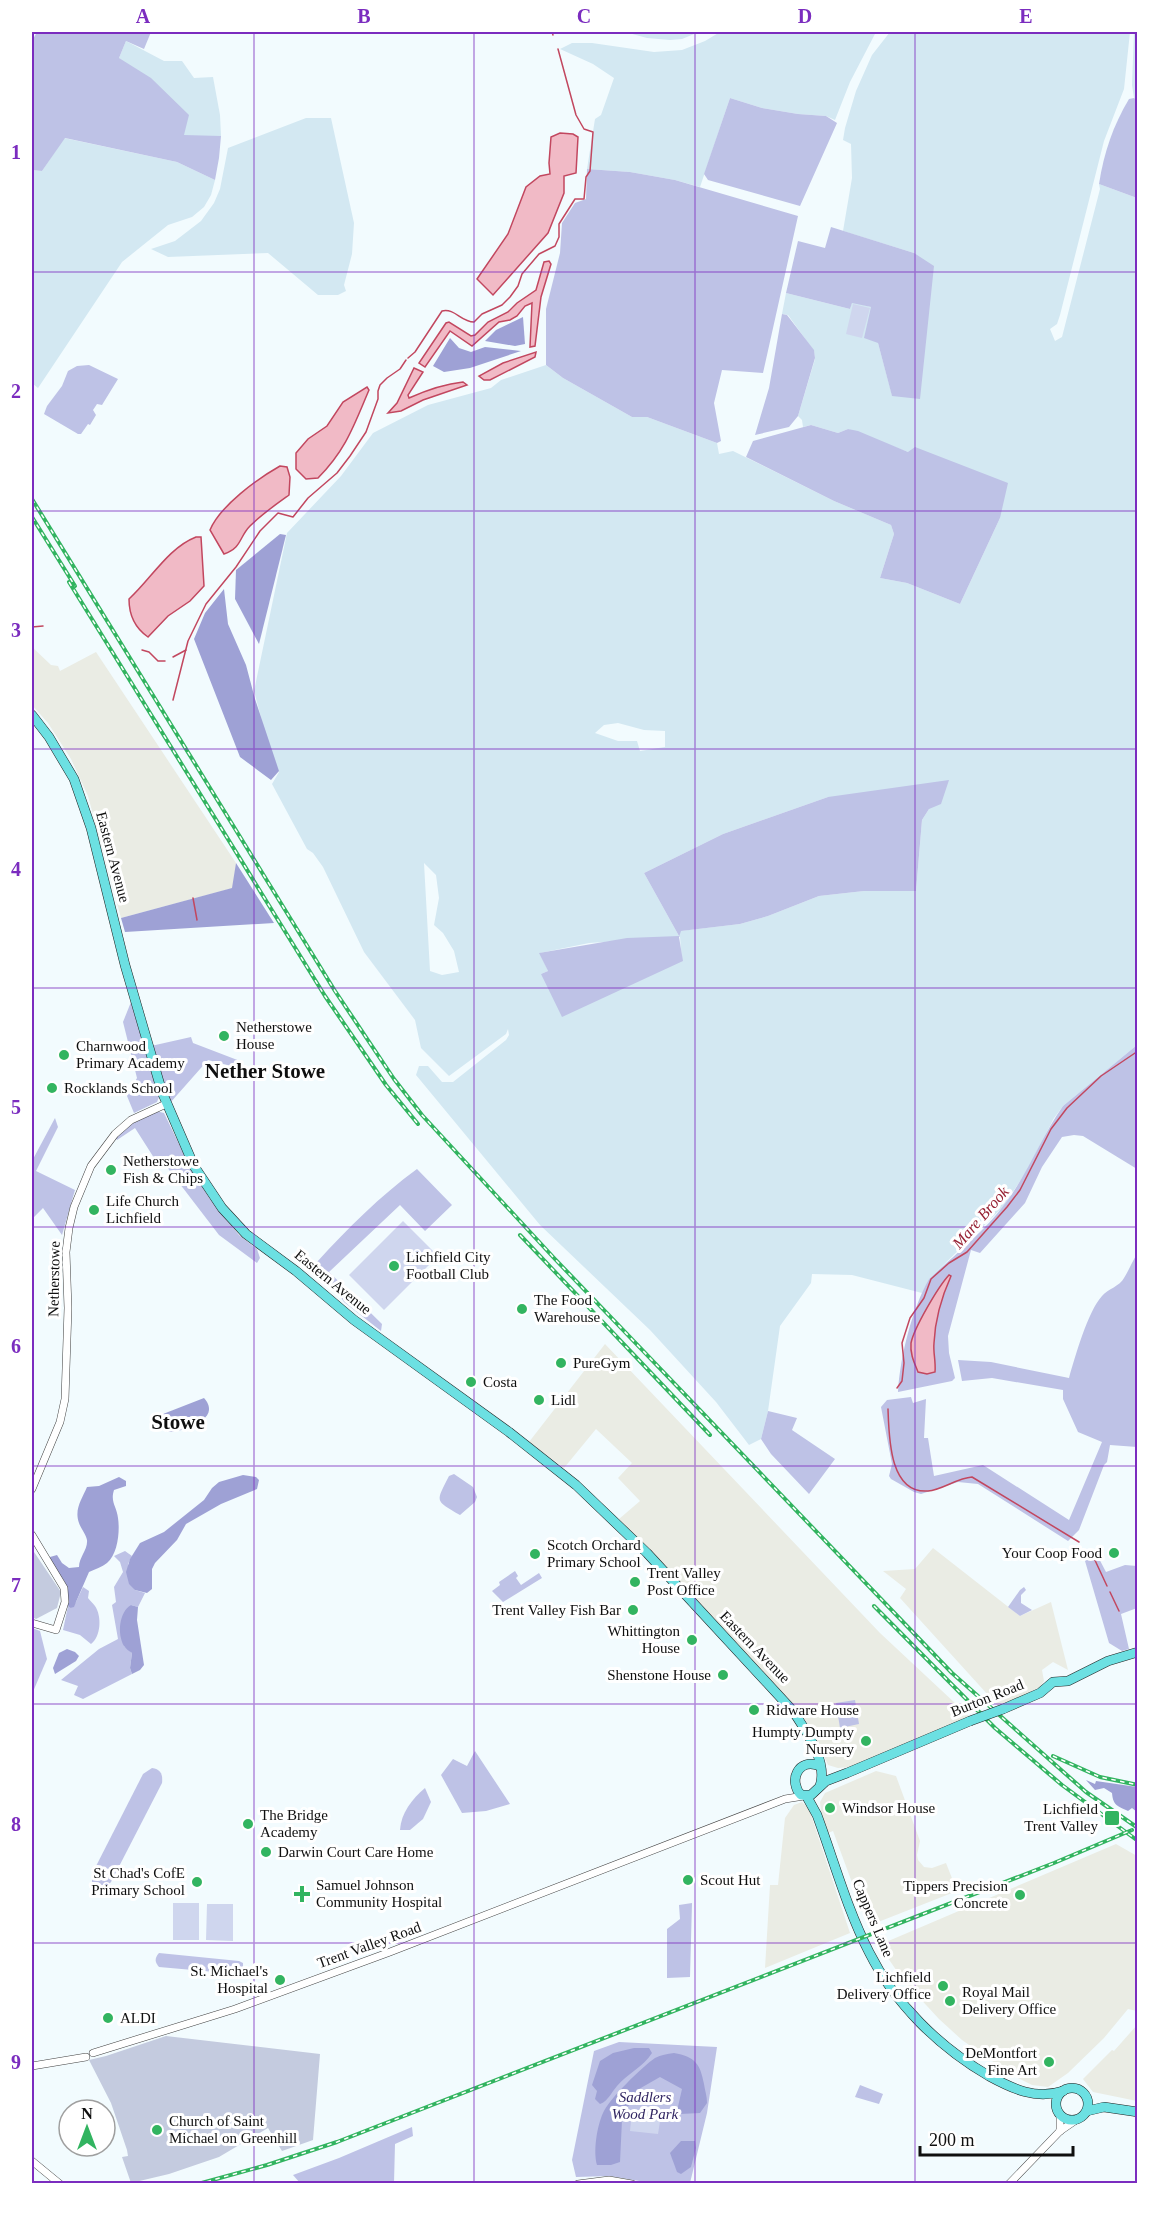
<svg xmlns="http://www.w3.org/2000/svg" width="1169" height="2215" viewBox="0 0 1169 2215" font-family="Georgia,serif">
<rect width="100%" height="100%" fill="#f2fbfe"/>
<g fill="#eaece4">
<polygon points="32,647 51,665 58,666 60,671 96,652 236,863 233,888 121,918 88,796 71,759 48,723 32,705"/>
<polygon points="605,1344 880,1633 971,1718 850,1767 838,1768 828,1765 810,1727 791,1701 619,1519 640,1501 618,1478 632,1463 596,1429 564,1468 529,1442"/>
<polygon points="933,1548 1020,1616 1051,1602 1068,1670 1053,1662 1042,1670 1044,1681 1040,1687 1028,1694 998,1706 900,1598 906,1589 883,1571 915,1569"/>
<polygon points="876,1771 896,1776 920,1841 917,1855 918,1860 924,1867 932,1868 946,1863 957,1891 868,1926 833,1831 828,1833 821,1811 820,1802 825,1793"/>
<polygon points="802,1802 809,1809 850,1933 765,1968 770,1885 778,1885 785,1818 794,1805"/>
<polygon points="1116,1844 1137,1856 1137,2011 1128,2009 1104,2038 1068,2073 1048,2087 1032,2085 1012,2075 962,2040 939,2019 903,1980 879,1945"/>
<polygon points="1137,2025 1137,2101 1093,2092 1083,2079 1112,2050 1114,2051"/>
</g>
<g fill="#d3e8f2" fill-rule="evenodd">
<polygon points="625,32 699,32 682,39 670,40 647,38"/>
<polygon points="720,32 876,32 850,82 835,120 826,116 798,114 762,108 730,98 700,187 675,180 630,172 587,169 595,119 601,115 614,78 593,64 560,49 572,43 592,43 654,52 682,50 705,41"/>
<path d="M890,32H1130L1124,89L1104,141L1060,315L1057,324L1050,329L1055,341L1062,337L1100,189L1099,184L1137,198V1045L1063,1106L1054,1118L1027,1170L1004,1206L929,1279L922,1293L852,1275L812,1274L811,1283L780,1326L768,1411L761,1439L749,1445L716,1402L650,1330L540,1225L416,1075L419,1066H428L442,1082H453L506,1040L509,1035L508,1029L506,1034L449,1076L421,1048L415,1020L364,952L323,867L313,853L307,849L272,784L279,772L266,736L254,691L287,533L341,476L373,433L428,405L491,388L501,380L546,365L563,378L632,417H647L717,443L719,454L733,451L834,501L891,525L894,534L880,578L907,583L960,604L1000,518L908,452L848,429L838,433L811,425L803,427L802,420L798,416L815,359L814,351L788,315L782,314L786,293L850,309L852,302L871,307L878,343L892,395L914,253L843,231L852,178L851,144L843,140L845,128L856,91L872,55ZM618,723L644,730L665,731V747L640,751L637,741H618L595,733L604,725ZM828,797L929,809L922,820L916,891H864L819,896L768,916L740,924L680,931L679,936L644,873L723,834ZM424,863L436,875L439,898L434,925L443,933L454,951L459,972L442,975L430,971ZM680,937L682,961L541,974L548,971L540,953L589,943Z"/>
<polygon points="1134,32 1137,32 1137,102 1134,98 1132,85"/>
<polygon points="126,41 164,61 182,61 194,78 213,77 220,115 221,136 184,136 119,58"/>
<polygon points="306,118 331,118 354,223 352,254 344,285 346,291 338,295 318,295 268,253 168,257 151,249 175,241 201,221 214,203 220,189 228,148"/>
<polygon points="64,138 177,162 215,180 211,195 204,207 192,217 168,225 122,262 38,388 32,383 32,170 42,171"/>
</g>
<g fill="#bec2e6">
<polygon points="37,32 151,32 144,49 126,41 119,58 151,78 189,115 184,135 221,136 219,158 215,180 177,162 65,138 42,171 32,170 32,41"/>
<polygon points="730,98 762,108 798,114 826,116 837,123 800,206 708,180 704,174"/>
<path d="M1134,98L1138,101L1137,198L1099,184C1104,152 1113,126 1129,99Z"/>
<polygon points="587,169 630,172 675,180 798,216 763,373 722,370 714,403 721,441 717,443 647,417 632,417 563,378 546,365 546,309 560,253 562,223 575,203 586,199"/>
<polygon points="831,227 914,253 934,266 920,399 892,396 878,343 864,338 871,307 852,303 850,309 786,293 798,241 825,248"/>
<polygon points="782,314 787,315 814,350 815,358 798,416 789,427 755,435 769,388"/>
<polygon points="89,365 118,379 102,405 97,404 93,410 96,415 90,425 88,424 81,434 78,434 44,414 47,406 62,386 68,371 77,366"/>
<polygon points="811,425 838,433 848,429 858,431 908,452 915,447 1008,483 1000,518 960,604 907,583 880,578 894,534 891,525 834,501 746,457 753,441"/>
<polygon points="949,780 941,804 929,809 922,820 916,891 864,891 819,896 768,916 740,924 681,931 679,937 683,961 562,1017 541,974 548,971 539,953 627,938 679,936 644,873 723,834 828,797"/>
<polygon points="131,1002 159,1097 157,1102 134,1113 127,1096 137,1078 123,1022"/>
<polygon points="191,1037 193,1043 240,1061 239,1068 208,1060 170,1103 151,1046"/>
<path d="M1137,1045V1169L1083,1136L1074,1135L1062,1137L1042,1167L1025,1203L980,1253L971,1250L948,1336L949,1353L955,1378L952,1381L898,1392C900,1357 912,1309 929,1279C954,1255 984,1232 1004,1205C1028,1174 1041,1137 1063,1106Z"/>
<polygon points="156,1111 164,1113 192,1171 210,1199 239,1235 257,1249 260,1258 257,1263 219,1235 160,1158 156,1161 135,1128 117,1140 116,1138 125,1128 138,1119"/>
<polygon points="55,1118 58,1127 36,1171 75,1190 62,1235 43,1208 32,1219 32,1161"/>
<path d="M417,1169L452,1205L425,1231L400,1205L329,1272L382,1324L381,1331L344,1302L317,1262C348,1228 380,1196 417,1169Z"/>
<path d="M1137,1254V1447L1110,1445L1107,1462L1104,1465L1079,1530L1068,1541L978,1484L958,1482L921,1494L914,1492L891,1479L889,1476L892,1464L881,1407L887,1400L911,1397L913,1403L926,1399L924,1438H928L934,1476L983,1465L1069,1520L1102,1442L1078,1432L1063,1399V1390L992,1378L962,1381L958,1360L991,1362L1069,1378C1075,1357 1088,1311 1102,1296C1108,1289 1120,1286 1124,1278C1129,1270 1132,1262 1137,1254Z"/>
<polygon points="768,1411 797,1418 792,1430 835,1459 809,1494 771,1454 761,1439"/>
<path d="M454,1474L473,1487L477,1497L475,1502L460,1515C434,1500 436,1502 449,1476Z"/>
<polygon points="125,1551 132,1556 128,1564 135,1590 145,1593 138,1607 131,1605 124,1646 132,1653 130,1668 132,1674 83,1699 74,1695 78,1686 61,1680 99,1649 118,1639 112,1605 116,1602 114,1587 123,1572 120,1562 114,1556"/>
<polygon points="1095,1551 1106,1572 1125,1565 1137,1566 1137,1608 1121,1614 1129,1649 1122,1651 1109,1643 1085,1561 1088,1555"/>
<polygon points="515,1571 518,1576 516,1578 521,1585 539,1573 542,1578 503,1602 492,1591 500,1585 499,1582"/>
<path d="M83,1587L89,1591L88,1598C90,1601 93,1603 95,1606C102,1616 101,1637 91,1644L80,1635L63,1630L68,1606L70,1608L76,1602Z"/>
<polygon points="1024,1587 1026,1590 1021,1595 1021,1603 1032,1610 1020,1616 1008,1607 1020,1590"/>
<polygon points="32,1628 40,1631 47,1659 32,1694"/>
<polygon points="855,1700 859,1724 840,1728 836,1703"/>
<polygon points="475,1751 510,1804 486,1811 462,1813 441,1775 453,1759 467,1766"/>
<path d="M152,1768C161,1769 163,1775 162,1783L111,1882L106,1887L97,1888L92,1884V1874L143,1774Z"/>
<path d="M425,1788L431,1802L423,1819L410,1830H400C401,1813 412,1799 425,1788Z"/>
<polygon points="692,1903 690,1977 667,1978 667,1929 680,1919 679,1905"/>
<path d="M159,1953L239,1961L243,1963V1971L238,1974L159,1967C155,1962 154,1959 159,1953Z"/>
<polygon points="619,2042 717,2047 707,2113 690,2183 651,2183 610,2176 576,2177 572,2160 594,2051"/>
<polygon points="860,2085 883,2094 879,2104 855,2097"/>
<polygon points="412,2127 413,2136 395,2144 394,2183 300,2183 293,2175 339,2158"/>
</g>
<g fill="#9ea1d5">
<polygon points="523,317 525,344 515,346 485,341 496,330"/>
<polygon points="450,338 459,348 471,352 485,347 521,351 470,368 444,372 433,366"/>
<polygon points="280,534 286,535 259,644 235,599 236,570"/>
<polygon points="224,589 228,624 246,665 255,699 279,771 271,780 240,757 194,639 205,613"/>
<polygon points="236,863 274,923 125,932 121,918 232,888"/>
<path d="M204,1398C223,1419 183,1432 167,1432L163,1428V1414Z"/>
<polygon points="243,1475 256,1477 259,1480 257,1489 221,1504 186,1524 177,1540 155,1563 152,1569 152,1589 147,1593 135,1590 129,1584 126,1572 130,1559 140,1543 164,1532 204,1500 212,1488 219,1482"/>
<path d="M119,1477L126,1481V1486L114,1490C110,1502 117,1507 118,1518C120,1531 118,1554 107,1563C102,1567 95,1569 89,1572L76,1602L74,1607L70,1608L68,1606L65,1582L51,1563L50,1557L57,1555L62,1563L69,1568L79,1567C79,1557 88,1550 87,1540C86,1534 81,1529 79,1523C74,1509 82,1499 87,1487L99,1486Z"/>
<path d="M131,1605L138,1607L137,1620L144,1665L140,1670L132,1674L130,1668L132,1653C129,1651 126,1649 124,1646C117,1634 119,1612 131,1605Z"/>
<polygon points="67,1649 75,1652 79,1656 76,1661 55,1674 53,1668 59,1653"/>
<path d="M1086,1780L1095,1784L1096,1781L1137,1787V1812L1132,1808L1128,1811C1117,1806 1113,1805 1112,1793L1104,1788L1095,1790Z"/>
<path d="M634,2048H649L652,2053C643,2067 627,2074 617,2086C611,2093 608,2101 600,2104L595,2099L597,2091L592,2085L600,2061L613,2053Z"/>
<path d="M674,2053C695,2057 700,2063 704,2084C705,2091 707,2096 707,2103L700,2113L680,2114L677,2111L682,2089L660,2077L639,2089L624,2113L622,2120L620,2162L611,2165H597C593,2151 597,2126 603,2113C609,2099 642,2067 655,2058C661,2055 667,2054 674,2053Z"/>
<polygon points="681,2141 695,2141 696,2148 691,2167 681,2174 677,2172 670,2153"/>
</g>
<g fill="#c4cbdf">
<polygon points="32,1549 61,1592 57,1608 36,1619 32,1617"/>
<polygon points="166,2036 320,2054 313,2140 282,2151 268,2128 219,2157 169,2174 131,2183 122,2157 128,2156 127,2150 111,2103 89,2060 106,2056"/>
</g>
<g fill="#cfd6ee">
<polygon points="853,304 870,308 862,338 846,334"/>
<polygon points="403,1221 438,1256 384,1310 349,1275"/>
<rect x="173" y="1903" width="26" height="37"/>
<polygon points="207,1904 233,1904 233,1941 206,1940"/>
<polygon points="632,2111 661,2115 658,2134 630,2131"/>
</g>
<g fill="#f1bac6" stroke="#c2475f" stroke-width="1.5">
<polygon points="560,133 573,134 578,137 576,173 564,176 564,193 548,233 493,295 477,279 508,234 526,187 540,176 550,174 549,163 551,137"/>
<polygon points="549,261 551,264 541,297 535,346 530,347 532,303 525,306 517,316 510,320 499,322 472,346 450,331 425,367 419,363 446,323 449,322 471,336 475,335 488,322 508,312 517,303 536,290 544,262"/>
<polygon points="536,352 535,357 490,380 484,380 479,376 503,363"/>
<path d="M414,368L423,372L408,395L409,398C427,390 444,384 463,382L467,385L423,400L401,411L388,413L397,403Z"/>
<path d="M367,387L369,390C354,425 346,450 318,478L306,479L296,469V453L308,439L327,426L343,402Z"/>
<path d="M280,466L287,467L290,477L289,495C275,505 262,514 250,526C239,537 242,548 224,554L210,530C220,506 257,479 280,466Z"/>
<path d="M196,537H201L204,586L190,601L168,616L148,637C135,628 129,614 129,599C151,579 168,548 196,537Z"/>
<path d="M949,1275L951,1276C942,1296 935,1321 934,1343C933,1353 936,1361 935,1372L927,1374L918,1372C914,1362 910,1354 911,1343C914,1328 938,1287 949,1275Z"/>
</g>
<g fill="none" stroke-linecap="round" stroke-linejoin="round">
<g stroke="#c2475f" stroke-width="1.5">
<polyline points="552,32 553,35"/>
<path d="M408,358L415,352L442,311C455,308 461,322 474,322L482,314L502,305L510,297L518,286L522,274L539,254L555,246L559,237V224L575,199H584L586,177L590,171L593,132L584,129L576,115L558,49"/>
<polyline points="32,627 43,626"/>
<polyline points="142,650 149,652 158,661 165,661"/>
<polyline points="173,657 186,650"/>
<polyline points="173,700 188,641 206,604 236,567 260,531 278,513 293,517 308,498 337,473 350,456 366,432 378,399 378,391 380,385 387,378 400,369 406,360"/>
<polyline points="193,898 197,920"/>
<polyline points="897,1388 902,1381 904,1363 902,1343 910,1318 924,1298 931,1279 949,1263 967,1252 1007,1207 1020,1190 1051,1129 1067,1108 1101,1076 1138,1051"/>
<path d="M888,1409C889,1436 889,1494 928,1491C942,1490 957,1478 972,1477L1079,1542"/>
<polyline points="1093,1556 1107,1586"/>
<polyline points="1110,1592 1119,1611"/>
</g>
<defs>
<g id="tertiary">
<polyline points="32,1489 60,1422 65,1399 68,1308 66,1252 69,1228 74,1207 91,1166 115,1134 131,1120 166,1104"/>
<polyline points="32,1535 64,1588 65,1602 56,1630 32,1623"/>
<polyline points="93,2053 235,2009 390,1952 785,1799 804,1796"/>
<polyline points="32,2066 86,2057"/>
<polyline points="1060,2131 1060,2116"/>
<polyline points="32,2161 60,2184"/>
<polyline points="578,2184 609,2180 632,2184"/>
<polyline points="1009,2184 1060,2131 1076,2120"/>
</g>
<g id="trunk">
<path d="M32,715L49,737L74,779L91,828L125,965L162,1092L194,1166L222,1208L246,1234L296,1271L354,1320L509,1432L576,1485L647,1553L793,1711C806,1731 828,1761 820,1786"/>
<polyline points="1003,1709 1040,1693 1053,1682 1068,1681 1108,1661 1138,1652"/>
<path d="M820,1766C798,1757 788,1781 801,1795H811L826,1781L847,1773L970,1721"/>
<path d="M807,1797L817,1815C834,1861 847,1909 869,1952C895,2004 939,2047 989,2076C1013,2089 1036,2100 1063,2091"/>
<circle cx="1072" cy="2104" r="16"/>
<polyline points="1087,2111 1104,2107 1138,2112"/>
</g>
</defs>
<use href="#tertiary" stroke="#424242" stroke-width="8"/>
<use href="#trunk" stroke="#202020" stroke-width="10"/>
<use href="#tertiary" stroke="#fff" stroke-width="7"/>
<use href="#trunk" stroke="#6ce0e2" stroke-width="9"/>
<defs>
<g id="rail">
<polyline points="32,499 335,991 394,1079 422,1115 554,1258 952,1673 1086,1792 1138,1828"/>
<polyline points="32,517 75,586"/>
<polyline points="69,582 325,996 386,1085 418,1124"/>
<polyline points="520,1235 710,1435"/>
<polyline points="874,1606 995,1728 1062,1785 1138,1841"/>
<polyline points="1053,1756 1100,1777 1138,1785"/>
<polyline points="198,2184 267,2165 337,2142 1054,1863 1132,1830"/>
</g>
</defs>
<use href="#rail" stroke="#32b460" stroke-width="4"/>
<use href="#rail" stroke="#fff" stroke-width="1.5" stroke-dasharray="4.5" stroke-linecap="butt"/>
<defs>
<polyline id="trunk-bridge" points="970,1721 1003,1709"/>
</defs>
<use href="#trunk-bridge" stroke="#202020" stroke-width="10" stroke-linecap="butt"/>
<use href="#trunk-bridge" stroke="#6ce0e2" stroke-width="9"/>
</g>
<path fill="none" stroke="#7b2cbf" stroke-width="1.5" stroke-opacity="0.55" d="M254,32V2184M474,32V2184M695,32V2184M915,32V2184M32,272H1138M32,511H1138M32,749H1138M32,988H1138M32,1227H1138M32,1466H1138M32,1704H1138M32,1943H1138"/>
<g fill="#32b460" stroke="#fff" stroke-width="2">
<circle cx="224" cy="1036" r="6"/>
<circle cx="64" cy="1055" r="6"/>
<circle cx="52" cy="1088" r="6"/>
<circle cx="111" cy="1170" r="6"/>
<circle cx="94" cy="1210" r="6"/>
<circle cx="394" cy="1266" r="6"/>
<circle cx="522" cy="1309" r="6"/>
<circle cx="561" cy="1363" r="6"/>
<circle cx="471" cy="1382" r="6"/>
<circle cx="539" cy="1400" r="6"/>
<circle cx="1114" cy="1553" r="6"/>
<circle cx="535" cy="1554" r="6"/>
<circle cx="635" cy="1582" r="6"/>
<circle cx="633" cy="1610" r="6"/>
<circle cx="692" cy="1640" r="6"/>
<circle cx="723" cy="1675" r="6"/>
<circle cx="754" cy="1710" r="6"/>
<circle cx="866" cy="1741" r="6"/>
<circle cx="830" cy="1808" r="6"/>
<rect x="1104" y="1810" width="16" height="16" rx="3"/>
<circle cx="248" cy="1824" r="6"/>
<circle cx="266" cy="1852" r="6"/>
<circle cx="688" cy="1880" r="6"/>
<circle cx="197" cy="1882" r="6"/>
<path d="M299 1885h6v6h6v6h-6v6h-6v-6h-6v-6h6z"/>
<circle cx="1020" cy="1895" r="6"/>
<circle cx="280" cy="1980" r="6"/>
<circle cx="943" cy="1986" r="6"/>
<circle cx="950" cy="2001" r="6"/>
<circle cx="108" cy="2018" r="6"/>
<circle cx="1049" cy="2062" r="6"/>
<circle cx="157" cy="2130" r="6"/>
</g>
<g text-anchor="middle" stroke-width="6" stroke-linejoin="round" paint-order="stroke">
<g font-size="15" fill="#0f0f0f" stroke="#fff">
<text transform="translate(113 857) rotate(75)" y="5">Eastern Avenue</text>
<text transform="translate(54 1279) rotate(-89)" y="5">Netherstowe</text>
<text transform="translate(333 1282) rotate(39)" y="5">Eastern Avenue</text>
<text transform="translate(755 1647) rotate(46)" y="5">Eastern Avenue</text>
<text transform="translate(987 1698) rotate(-22)" y="5">Burton Road</text>
<text transform="translate(873 1918) rotate(67)" y="5">Cappers Lane</text>
<text transform="translate(369 1945) rotate(-20)" y="5">Trent Valley Road</text>
</g>
<g font-size="15" fill="#0f0f0f" stroke="#fff" text-anchor="start">
<text x="236" y="1032">Netherstowe<tspan x="236" dy="17">House</tspan></text>
<text x="76" y="1051">Charnwood<tspan x="76" dy="17">Primary Academy</tspan></text>
<text x="64" y="1093">Rocklands School</text>
<text x="123" y="1166">Netherstowe<tspan x="123" dy="17">Fish &amp; Chips</tspan></text>
<text x="106" y="1206">Life Church<tspan x="106" dy="17">Lichfield</tspan></text>
<text x="406" y="1262">Lichfield City<tspan x="406" dy="17">Football Club</tspan></text>
<text x="534" y="1305">The Food<tspan x="534" dy="17">Warehouse</tspan></text>
<text x="573" y="1368">PureGym</text>
<text x="483" y="1387">Costa</text>
<text x="551" y="1405">Lidl</text>
<text x="547" y="1550">Scotch Orchard<tspan x="547" dy="17">Primary School</tspan></text>
<text x="1102" y="1558" text-anchor="end">Your Coop Food</text>
<text x="647" y="1578">Trent Valley<tspan x="647" dy="17">Post Office</tspan></text>
<text x="621" y="1615" text-anchor="end">Trent Valley Fish Bar</text>
<text x="680" y="1636" text-anchor="end">Whittington<tspan x="680" dy="17">House</tspan></text>
<text x="711" y="1680" text-anchor="end">Shenstone House</text>
<text x="766" y="1715">Ridware House</text>
<text x="854" y="1737" text-anchor="end">Humpty Dumpty<tspan x="854" dy="17">Nursery</tspan></text>
<text x="842" y="1813">Windsor House</text>
<text x="1098" y="1814" text-anchor="end">Lichfield<tspan x="1098" dy="17">Trent Valley</tspan></text>
<text x="260" y="1820">The Bridge<tspan x="260" dy="17">Academy</tspan></text>
<text x="278" y="1857">Darwin Court Care Home</text>
<text x="185" y="1878" text-anchor="end">St Chad's CofE<tspan x="185" dy="17">Primary School</tspan></text>
<text x="700" y="1885">Scout Hut</text>
<text x="316" y="1890">Samuel Johnson<tspan x="316" dy="17">Community Hospital</tspan></text>
<text x="1008" y="1891" text-anchor="end">Tippers Precision<tspan x="1008" dy="17">Concrete</tspan></text>
<text x="268" y="1976" text-anchor="end">St. Michael's<tspan x="268" dy="17">Hospital</tspan></text>
<text x="931" y="1982" text-anchor="end">Lichfield<tspan x="931" dy="17">Delivery Office</tspan></text>
<text x="962" y="1997">Royal Mail<tspan x="962" dy="17">Delivery Office</tspan></text>
<text x="120" y="2023">ALDI</text>
<text x="1037" y="2058" text-anchor="end">DeMontfort<tspan x="1037" dy="17">Fine Art</tspan></text>
<text x="169" y="2126">Church of Saint<tspan x="169" dy="17">Michael on Greenhill</tspan></text>
</g>
<g font-size="15" font-style="italic" fill="#302461" stroke="#fff">
<text x="645" y="2102">Saddlers<tspan x="645" dy="17">Wood Park</tspan></text>
</g>
<g font-size="16" font-style="italic" fill="#972234" stroke="#fff">
<text transform="translate(980 1217) rotate(-49)" y="6">Mare Brook</text>
</g>
<g font-size="21" font-weight="bold" fill="#0f0f0f" stroke="#fff">
<text x="265" y="1078">Nether Stowe</text>
<text x="178" y="1429">Stowe</text>
</g>
</g>
<rect width="1169" height="2215" fill="none" stroke="#ffffff" stroke-width="66"/>
<g transform="translate(87 2128)"><circle r="28" fill="#ffffff" stroke="#9f9f9f" stroke-width="1.5"/>
<path d="M0-4.5L10 22L0 15L-10 22Z" fill="#32b460"/>
<text y="-9" font-size="16" font-weight="bold" text-anchor="middle" fill="#0f0f0f">N</text>
</g>
<path d="M920 2146v9h153v-9" fill="none" stroke="#0f0f0f" stroke-width="3"/>
<text x="929" y="2146" font-size="18" fill="#0f0f0f" stroke="#ffffff" stroke-width="4.5" paint-order="stroke">200 m</text>
<rect x="33" y="33" width="1103" height="2149" fill="none" stroke="#7b2cbf" stroke-width="2"/>
<g font-size="20" text-anchor="middle" font-weight="bold" fill="#7b2cbf">
<text x="143" y="23">A</text>
<text x="364" y="23">B</text>
<text x="584" y="23">C</text>
<text x="805" y="23">D</text>
<text x="1026" y="23">E</text>
<text x="16" y="159">1</text>
<text x="16" y="398">2</text>
<text x="16" y="637">3</text>
<text x="16" y="876">4</text>
<text x="16" y="1114">5</text>
<text x="16" y="1353">6</text>
<text x="16" y="1592">7</text>
<text x="16" y="1831">8</text>
<text x="16" y="2069">9</text>
</g>
</svg>
